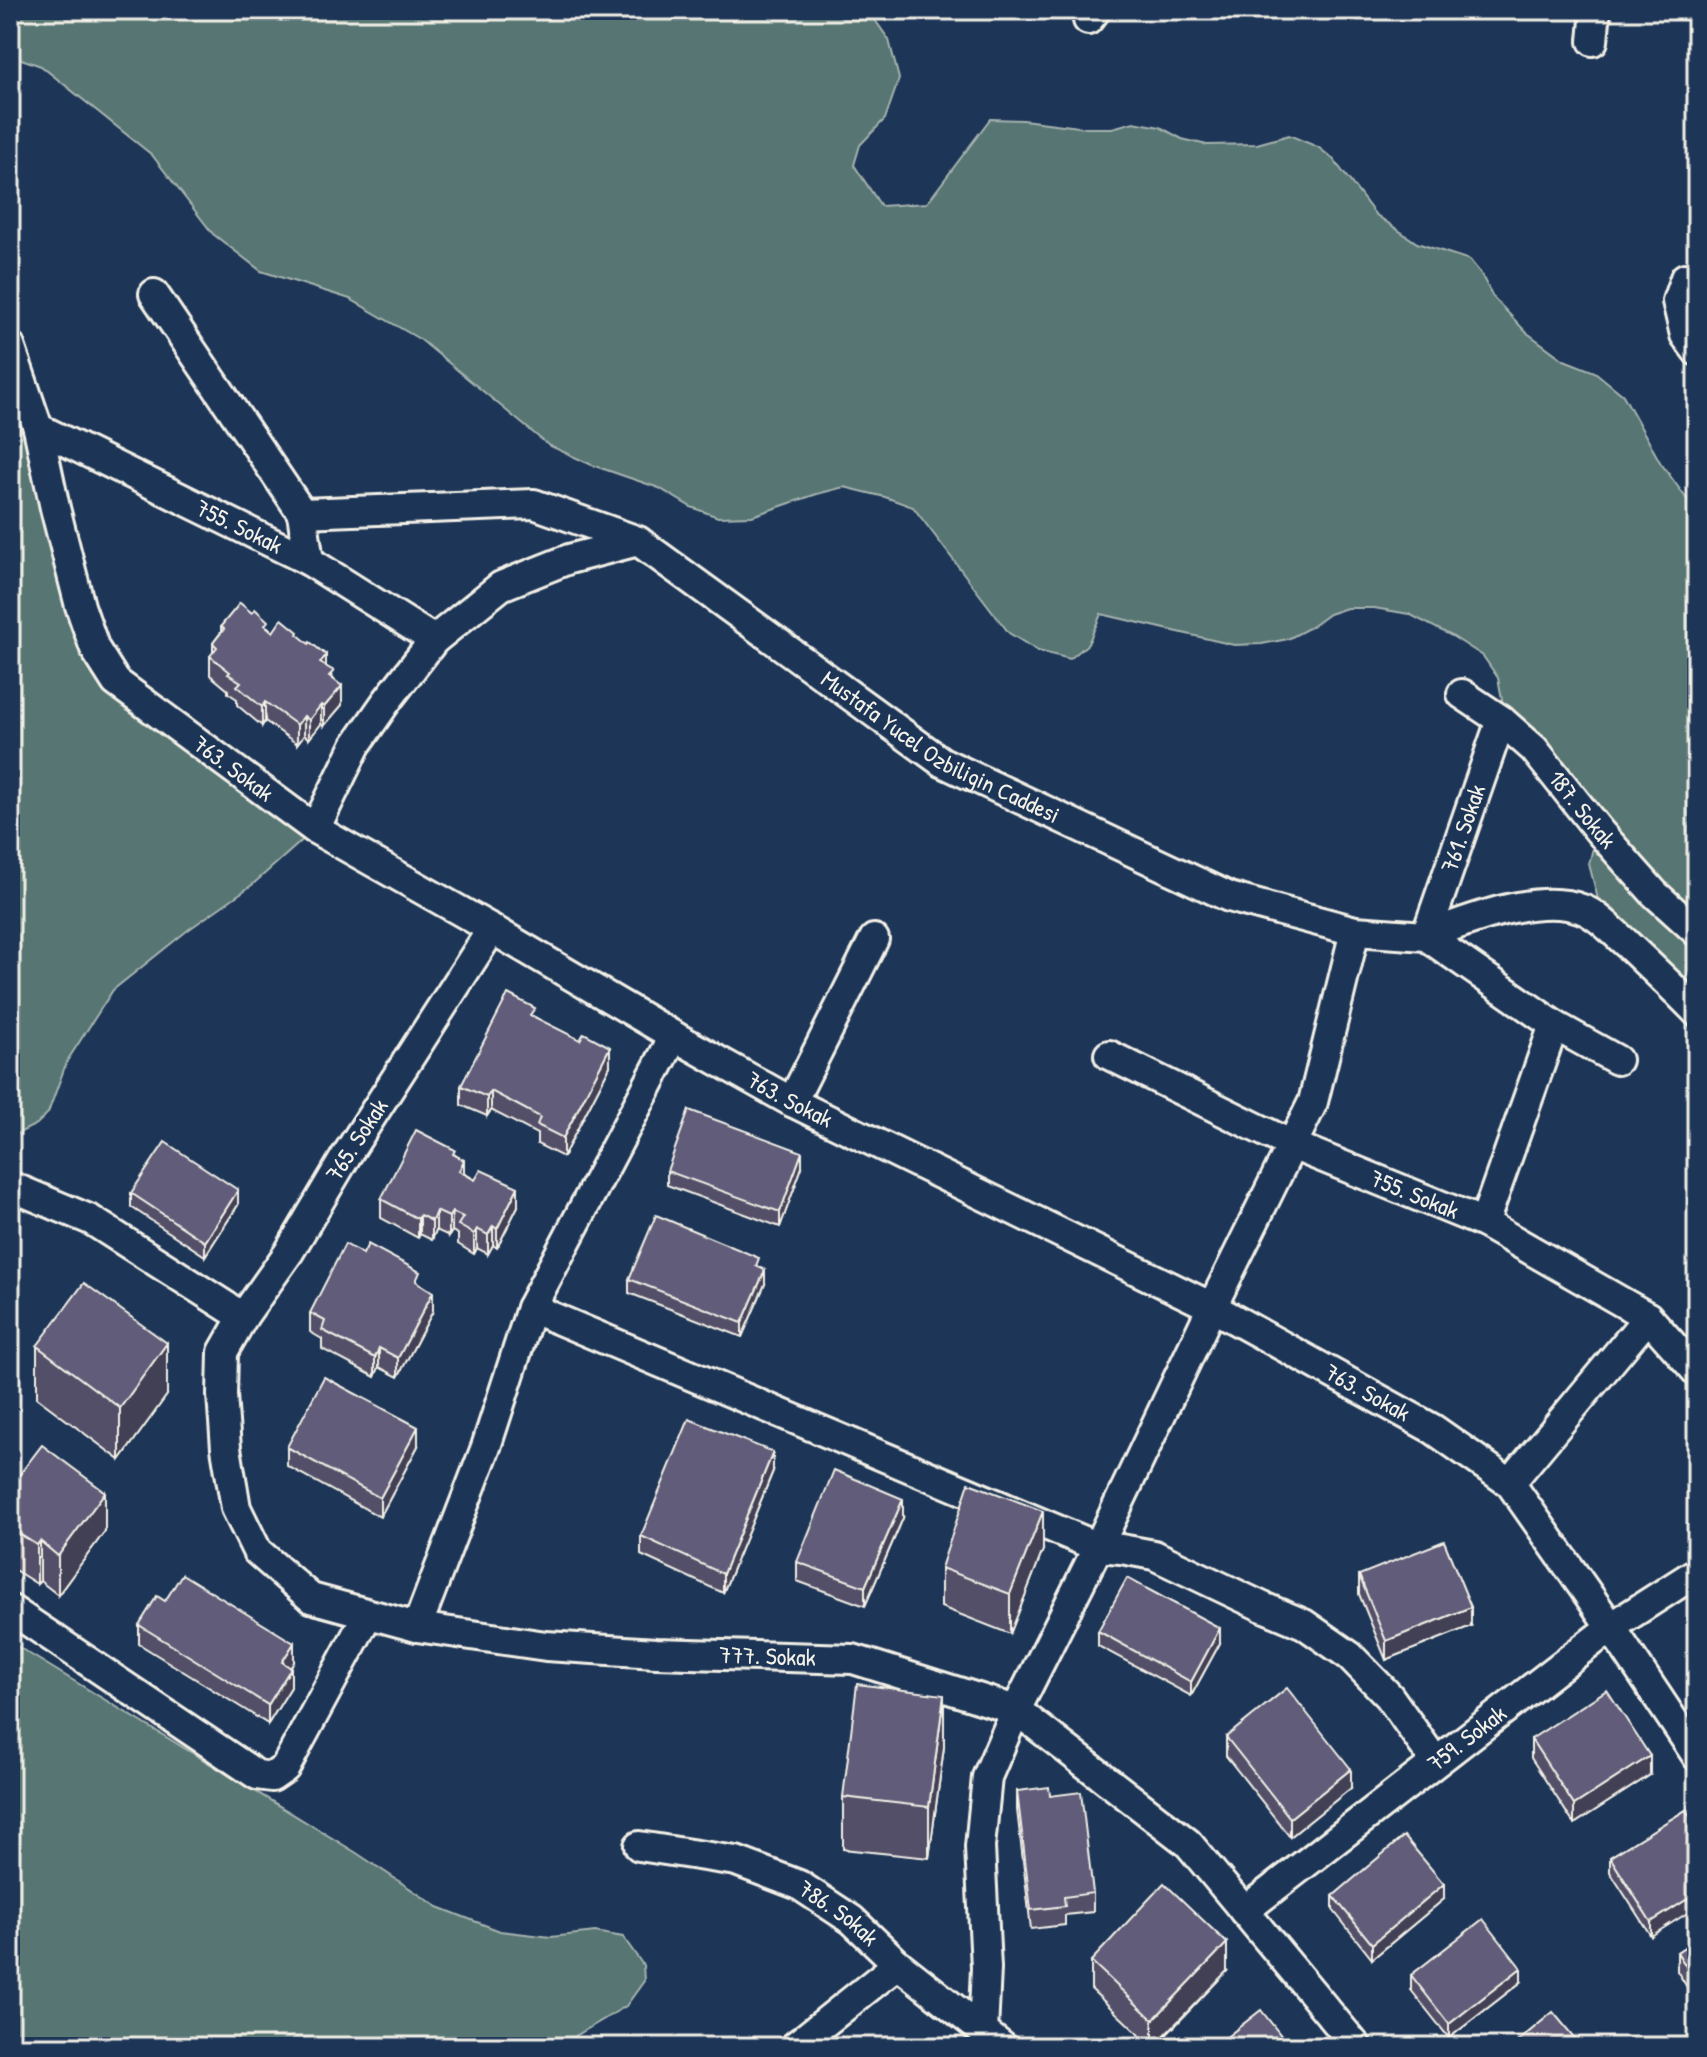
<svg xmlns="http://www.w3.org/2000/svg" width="1707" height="2057" viewBox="0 0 1707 2057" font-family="'Patrick Hand',sans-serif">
<rect width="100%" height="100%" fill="#1d3557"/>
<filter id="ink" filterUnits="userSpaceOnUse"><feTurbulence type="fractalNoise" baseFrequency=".0125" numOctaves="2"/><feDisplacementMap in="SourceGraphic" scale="16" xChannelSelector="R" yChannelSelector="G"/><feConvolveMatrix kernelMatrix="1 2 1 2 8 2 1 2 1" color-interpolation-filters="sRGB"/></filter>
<g filter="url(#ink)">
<g fill="#577573" stroke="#a6b3ae" stroke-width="2">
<polygon points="10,10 868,10 889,40 899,79 885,119 860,145 854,165 881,206 927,203 990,119 1023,120 1087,128 1112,128 1134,122 1160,127 1182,139 1207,145 1257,144 1289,135 1318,147 1333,159 1375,214 1417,243 1470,260 1481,274 1493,297 1526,332 1564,360 1595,372 1623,395 1660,462 1697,513 1697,1012 1604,923 1589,864 1594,844 1501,720 1502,699 1498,678 1483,656 1452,636 1409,614 1374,608 1347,608 1329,614 1311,627 1288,639 1262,644 1234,645 1101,614 1088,644 1070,659 1038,651 1009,633 913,507 885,497 844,487 817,494 752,516 718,517 691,507 659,488 592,465 548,445 421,340 350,299 261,271 213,234 152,155 41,66 10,55"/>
<polygon points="10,346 95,649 315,829 252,885 188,930 113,990 67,1061 48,1113 37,1124 17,1134 10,1134"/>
<polygon points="10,1642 355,1852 438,1907 500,1931 551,1937 595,1932 623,1937 643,1965 644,1981 626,2006 557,2047 10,2047"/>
</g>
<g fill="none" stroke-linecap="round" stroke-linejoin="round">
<defs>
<g id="minor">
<polyline points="1088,20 1096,10"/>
<polyline points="1593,41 1596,10"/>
<polyline points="1685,278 1677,301 1685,335 1697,351"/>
<polyline points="154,294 302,513"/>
<path id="s1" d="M10,346L38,428L55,508L80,606L95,649L116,682L315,829L492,929L674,1036L792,1102L1212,1307L1433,1429L1510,1483L1611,1627L1697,1756"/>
<path id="s2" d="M38,428L309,561L434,640"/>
<path id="s3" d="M309,561L302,513L534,504L638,541L942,762L1229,897L1355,931L1426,936L1554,1025L1617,1060"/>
<path id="s4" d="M1462,694L1501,720L1534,749L1599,831L1654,893L1697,932"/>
<polyline points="315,829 356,745 386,702 434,640 501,586 569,559 638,541"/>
<path id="s5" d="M492,929L346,1156L289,1252L243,1317L223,1352L222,1395L226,1448L236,1508L257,1551L311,1598L417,1627L546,1646L656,1653L853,1659L1016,1710L1188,1843L1357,2047"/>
<path d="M1426,936C1468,920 1538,892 1582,909C1599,915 1613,932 1626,943C1650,966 1674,988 1697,1012"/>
<path id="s6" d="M1426,936L1501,720"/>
<path id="s7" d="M1109,1055L1292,1145L1484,1223L1648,1317L1697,1372"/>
<polyline points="792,1102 874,939"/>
<polyline points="10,1186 91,1220 243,1317"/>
<polyline points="1484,1223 1554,1025"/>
<polyline points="531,1308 1098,1547 1121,1549 1154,1555 1263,1607 1304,1624 1350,1656 1389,1696 1435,1761"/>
<polyline points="1510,1483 1648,1317"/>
<polyline points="10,1609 257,1775 272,1777 285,1768 368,1614"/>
<polyline points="417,1627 486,1447 531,1308 674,1036"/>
<path id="s8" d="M639,1846L736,1861L799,1885L852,1920L898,1964L1003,2047"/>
<path id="s9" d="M1244,1911L1611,1627L1697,1572"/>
<polyline points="983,2032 986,1968 980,1847 987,1777 1016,1710 1098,1547 1212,1307 1313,1102 1355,931"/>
<polyline points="794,2047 898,1964"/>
</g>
</defs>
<use href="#minor" stroke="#f4f1e8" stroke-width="34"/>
<use href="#minor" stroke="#1d3557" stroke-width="28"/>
</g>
<g fill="#534f68" stroke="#f4f1e8" stroke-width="2">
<polygon points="221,626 268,627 273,632 298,636 326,666 334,680 342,705 324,726 321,724 309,739 304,735 297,744 265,721 262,726 237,705 237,699 228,693 228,690 210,675 210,656 213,653 213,643 221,632"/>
<polygon points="535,1017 610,1066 563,1157 537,1144 537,1134 491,1110 487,1116 461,1105 461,1086"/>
<polygon points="455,1155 464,1173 518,1206 497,1248 493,1245 488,1254 477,1248 474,1254 458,1244 458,1234 452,1231 449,1236 436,1230 432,1240 420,1234 418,1238 381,1218 381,1199"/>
<polygon points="802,1167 780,1227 667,1185 667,1171"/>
<polygon points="131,1193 238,1205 205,1256 131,1207"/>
<polygon points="629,1279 765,1284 742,1337 629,1293"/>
<polygon points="420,1284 433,1311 398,1377 379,1367 375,1377 322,1349 322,1339 310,1332 310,1313"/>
<polygon points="37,1346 167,1395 120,1460 37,1398"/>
<polygon points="418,1446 380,1517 287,1466 287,1447"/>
<polygon points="773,1471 723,1593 641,1555 641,1536"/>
<polygon points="10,1487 105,1531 58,1595 40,1581 37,1584 10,1567"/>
<polygon points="903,1518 865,1606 797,1581 797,1562"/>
<polygon points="1043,1550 1010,1634 941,1607 941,1568"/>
<polygon points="1359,1575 1471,1626 1386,1660 1359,1594"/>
<polygon points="165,1601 294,1662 290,1667 291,1687 268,1724 139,1644 139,1625"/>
<polygon points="1098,1631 1220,1643 1191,1696 1098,1646"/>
<polygon points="1226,1737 1351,1788 1290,1837 1226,1756"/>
<polygon points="1531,1739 1650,1775 1574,1824 1531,1758"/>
<polygon points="944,1747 929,1858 843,1849 843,1797"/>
<polygon points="1017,1791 1050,1796 1093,1893 1093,1912 1065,1915 1065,1925 1031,1929 1017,1810"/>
<polygon points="1686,1810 1651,1936 1610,1872 1610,1857"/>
<polygon points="1333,1896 1444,1899 1372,1959 1333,1910"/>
<polygon points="1697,1939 1697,2003 1677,1971 1677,1952"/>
<polygon points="1091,1961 1227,1971 1155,2047 1152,2047 1091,1989"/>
<polygon points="1411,1975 1521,1982 1449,2038 1411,1990"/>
</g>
<g fill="#434055" stroke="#f4f1e8" stroke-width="2">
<polygon points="326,655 326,674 320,663"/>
<polygon points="342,686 342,705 324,726 324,707"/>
<polygon points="265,702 265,721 262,726 262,707"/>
<polygon points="321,705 321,724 309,739 309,720"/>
<polygon points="304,716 304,735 297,744 297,725"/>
<polygon points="610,1047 610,1066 563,1157 563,1138"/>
<polygon points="491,1091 491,1110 487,1116 487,1097"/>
<polygon points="802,1152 802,1167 780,1227 780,1212"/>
<polygon points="464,1160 464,1179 459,1171"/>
<polygon points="518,1187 518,1206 497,1248 497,1229"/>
<polygon points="238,1190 238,1205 205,1256 205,1242"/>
<polygon points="436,1211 436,1230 432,1240 432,1221"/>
<polygon points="452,1212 452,1231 449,1236 449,1217"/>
<polygon points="420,1215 420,1234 418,1238 418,1219"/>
<polygon points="493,1226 493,1245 488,1254 488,1235"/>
<polygon points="477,1229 477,1248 474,1254 474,1234"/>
<polygon points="765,1270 765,1284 742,1337 742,1323"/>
<polygon points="433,1292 433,1311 398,1377 398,1358"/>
<polygon points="167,1343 167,1395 120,1460 120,1408"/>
<polygon points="379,1348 379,1367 375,1377 375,1358"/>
<polygon points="418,1427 418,1446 380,1517 380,1498"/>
<polygon points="773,1452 773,1471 723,1593 723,1574"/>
<polygon points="105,1492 105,1531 58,1595 58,1556"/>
<polygon points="903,1499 903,1518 865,1606 865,1587"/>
<polygon points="1043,1511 1043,1550 1010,1634 1010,1594"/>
<polygon points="40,1541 40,1581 37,1584 37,1545"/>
<polygon points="1471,1607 1471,1626 1386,1660 1386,1641"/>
<polygon points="1220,1628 1220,1643 1191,1696 1191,1682"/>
<polygon points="294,1643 294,1662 282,1681 282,1662"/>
<polygon points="291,1668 291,1687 268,1724 268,1705"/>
<polygon points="944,1695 944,1747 929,1858 929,1807"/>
<polygon points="1650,1756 1650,1775 1574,1824 1574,1805"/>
<polygon points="1351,1769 1351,1788 1290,1837 1290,1818"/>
<polygon points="1444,1884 1444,1899 1372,1959 1372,1944"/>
<polygon points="1697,1893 1697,1907 1651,1936 1651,1922"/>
<polygon points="1227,1943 1227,1971 1153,2047 1153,2020"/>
<polygon points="1521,1968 1521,1982 1449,2038 1449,2024"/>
</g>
<g fill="#605c79" stroke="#f4f1e8" stroke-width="2">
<polygon points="240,603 252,613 255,609 268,621 265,625 273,632 282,619 298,632 297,634 309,644 310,642 326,655 320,663 334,671 329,676 342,686 324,707 321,705 309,720 304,716 297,725 265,702 262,707 237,686 241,682 228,674 230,672 210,656 217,647 213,643 224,629 221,626"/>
<polygon points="508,994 535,1008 530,1015 580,1040 584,1033 610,1047 563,1138 537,1125 540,1117 491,1091 487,1097 461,1086"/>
<polygon points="689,1110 802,1152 780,1212 667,1171"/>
<polygon points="416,1130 455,1150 453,1154 464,1160 459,1171 475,1180 481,1170 518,1187 497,1229 493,1226 488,1235 477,1229 474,1234 458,1225 463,1217 452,1212 449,1217 436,1211 432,1221 420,1215 418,1219 381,1199"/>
<polygon points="165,1142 238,1190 205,1242 131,1193"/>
<polygon points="656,1215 759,1258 756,1266 765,1270 742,1323 629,1279"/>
<polygon points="345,1244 363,1254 368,1244 420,1272 416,1281 433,1292 398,1358 379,1348 375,1358 322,1330 325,1321 310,1313"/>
<polygon points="84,1283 167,1343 120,1408 37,1346"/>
<polygon points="324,1377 418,1427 380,1498 287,1447"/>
<polygon points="689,1419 773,1452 723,1574 641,1536"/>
<polygon points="42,1445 105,1492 58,1556 40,1541 37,1545 10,1528 13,1522 10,1520 10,1487"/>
<polygon points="834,1470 903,1499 865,1587 797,1562"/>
<polygon points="969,1483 1043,1511 1010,1594 941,1568"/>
<polygon points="1444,1541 1471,1607 1386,1641 1359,1575"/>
<polygon points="182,1574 294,1643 282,1662 291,1668 268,1705 139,1625 157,1596 165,1601"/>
<polygon points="1127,1578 1220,1628 1191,1682 1098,1631"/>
<polygon points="857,1684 944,1695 929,1807 843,1797"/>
<polygon points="1287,1688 1351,1769 1290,1818 1226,1737"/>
<polygon points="1607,1690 1650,1756 1574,1805 1531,1739"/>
<polygon points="1049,1787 1050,1796 1081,1792 1093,1893 1064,1897 1065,1906 1031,1910 1017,1791"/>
<polygon points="1686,1810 1697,1828 1697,1893 1651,1922 1610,1857"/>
<polygon points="1404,1836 1444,1884 1372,1944 1333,1896"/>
<polygon points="1164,1883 1227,1943 1153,2020 1091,1961"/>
<polygon points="1483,1919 1521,1968 1449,2024 1411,1975"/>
<polygon points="1697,1939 1697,1984 1677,1952"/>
<polygon points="1261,2010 1290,2047 1214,2047"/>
<polygon points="1553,2012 1582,2047 1511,2047"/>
</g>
</g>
<g text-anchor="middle" stroke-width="7" stroke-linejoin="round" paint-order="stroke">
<g font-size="24" fill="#f4f1e8" stroke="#1d3557">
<text dy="8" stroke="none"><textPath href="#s2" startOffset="224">755. Sokak</textPath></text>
<text dy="8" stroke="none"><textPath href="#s3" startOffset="758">Mustafa Yucel Ozbiligin Caddesi</textPath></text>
<text dy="8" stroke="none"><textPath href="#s1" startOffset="500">763. Sokak</textPath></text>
<text dy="8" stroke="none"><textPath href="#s4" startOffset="168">187. Sokak</textPath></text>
<text dy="8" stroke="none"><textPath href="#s6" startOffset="114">761. Sokak</textPath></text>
<text dy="8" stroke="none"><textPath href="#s1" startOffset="1148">763. Sokak</textPath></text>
<text transform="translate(357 1140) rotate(-57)" y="8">765. Sokak</text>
<text dy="8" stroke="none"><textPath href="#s7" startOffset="336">755. Sokak</textPath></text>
<text dy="8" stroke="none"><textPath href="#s1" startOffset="1796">763. Sokak</textPath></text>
<text dy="8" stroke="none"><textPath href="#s5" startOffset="1240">777. Sokak</textPath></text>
<text dy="8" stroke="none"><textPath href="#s9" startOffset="282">759. Sokak</textPath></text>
<text dy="8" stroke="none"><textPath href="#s8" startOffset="214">786. Sokak</textPath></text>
</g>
</g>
<rect width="1707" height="2057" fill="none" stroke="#1d3557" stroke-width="40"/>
<rect x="20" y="20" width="1667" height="2017" fill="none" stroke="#f4f1e8" stroke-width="3" filter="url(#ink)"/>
</svg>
